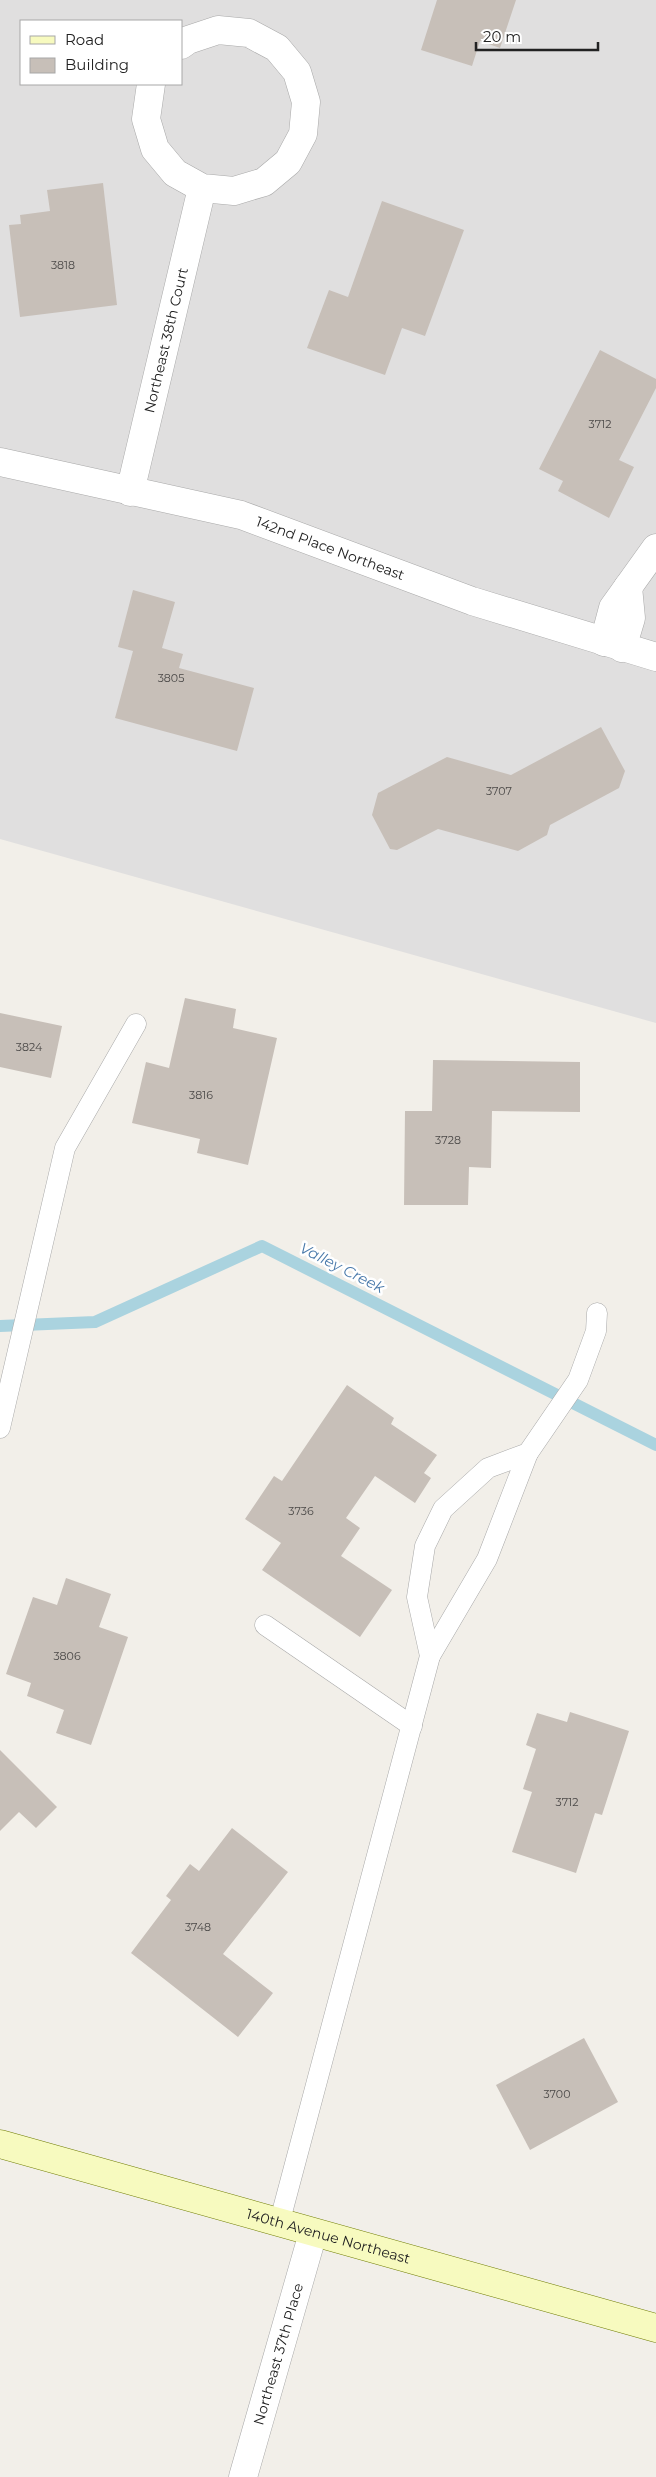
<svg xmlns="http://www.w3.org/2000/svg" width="656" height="2477" viewBox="0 0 656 2477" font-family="Montserrat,sans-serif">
<rect width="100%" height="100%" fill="#f2efe9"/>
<path fill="#e0dfdf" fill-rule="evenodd" d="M0,0H656V1023L0,839ZM21,21H181V84H21Z"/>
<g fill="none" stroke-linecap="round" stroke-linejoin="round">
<polyline stroke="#aad3df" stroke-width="12" points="0,1326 95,1322 262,1246 656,1445"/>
</g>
<g fill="#c7bfb8">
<polygon points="437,0 516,0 500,48 480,41 472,66 421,50"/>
<polygon points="103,183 117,305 20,317 9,225 21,224 20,215 50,211 47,190"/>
<polygon points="382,201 464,230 425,336 402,328 385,375 307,348 329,290 348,297"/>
<polygon points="600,350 656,379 656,388 619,460 634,467 609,518 558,491 563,481 539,469"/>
<polygon points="133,590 175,602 162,648 183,654 179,668 254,688 237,751 115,718 133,651 118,647"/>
<polygon points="601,727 625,771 619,788 550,825 547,835 518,851 438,829 397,850 390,849 372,815 378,793 447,757 511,775"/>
<polygon points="185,998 236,1009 233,1028 277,1038 248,1165 197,1153 200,1139 132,1123 146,1062 169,1068"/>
<polygon points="0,1013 62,1026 51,1078 0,1067"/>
<polygon points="433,1060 580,1062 580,1112 492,1111 491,1168 469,1167 468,1205 404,1205 405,1111 432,1111"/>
<polygon points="347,1385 394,1418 391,1424 437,1455 424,1473 431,1478 415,1503 375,1476 346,1518 360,1528 341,1556 392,1590 360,1637 262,1570 281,1543 245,1519 274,1476 282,1481"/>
<polygon points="66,1578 111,1594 99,1627 128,1637 91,1745 56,1733 64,1710 27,1696 31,1683 6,1674 33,1597 57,1605"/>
<polygon points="570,1712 629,1731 602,1815 595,1813 576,1873 512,1852 532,1792 523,1789 536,1749 526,1745 537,1713 567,1722"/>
<polygon points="0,1750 57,1807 36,1828 19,1812 0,1831"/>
<polygon points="232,1828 288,1872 223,1954 273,1993 238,2037 131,1953 171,1900 166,1896 190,1864 199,1871"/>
<polygon points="584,2038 618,2102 530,2150 496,2085"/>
</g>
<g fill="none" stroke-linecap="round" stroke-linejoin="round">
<defs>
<g id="lane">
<polyline points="0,1428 65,1148 136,1024"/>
<polyline points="265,1625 412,1726"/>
<polyline points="430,1656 487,1559 528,1453"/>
<polyline points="279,2224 430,1656 417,1597 425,1546 443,1509 488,1468 528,1453 578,1380 596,1331 597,1313"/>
</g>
<g id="street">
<polyline points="151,84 146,119 155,149 175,173 202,188 234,191 264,182 288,162 303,134 306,102 297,72 277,48 249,33 218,30 188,40 181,45"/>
<path id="s1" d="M0,462L241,515L472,601L656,657"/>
<path id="s2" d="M130,492L202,188"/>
<polyline points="604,642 613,608 656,548"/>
<polyline points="622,648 631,618 628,587"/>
<path id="s3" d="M243,2477L313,2233"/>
</g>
<g id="secondary">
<path id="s4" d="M0,2144L656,2328"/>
</g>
</defs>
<use href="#lane" stroke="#a9a9a9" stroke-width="21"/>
<use href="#street" stroke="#a9a9a9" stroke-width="29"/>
<use href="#secondary" stroke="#707d05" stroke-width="29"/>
<use href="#lane" stroke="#fff" stroke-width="20"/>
<use href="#street" stroke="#fff" stroke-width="28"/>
<use href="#secondary" stroke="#f7fabf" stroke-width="28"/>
</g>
<g text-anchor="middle" stroke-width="5" stroke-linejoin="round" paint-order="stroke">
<g font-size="11" fill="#4b4948">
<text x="63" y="269">3818</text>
<text x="600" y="428">3712</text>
<text x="171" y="682">3805</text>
<text x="499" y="795">3707</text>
<text x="29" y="1051">3824</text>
<text x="201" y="1099">3816</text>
<text x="448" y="1144">3728</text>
<text x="301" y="1515">3736</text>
<text x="67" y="1660">3806</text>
<text x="567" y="1806">3712</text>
<text x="198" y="1931">3748</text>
<text x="557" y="2098">3700</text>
</g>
<g font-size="14" fill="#222" stroke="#fff">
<text dy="5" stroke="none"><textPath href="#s2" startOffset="156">Northeast 38th Court</textPath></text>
<text dy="5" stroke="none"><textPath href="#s1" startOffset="342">142nd Place Northeast</textPath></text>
<text dy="5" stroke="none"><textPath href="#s4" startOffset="341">140th Avenue Northeast</textPath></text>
<text dy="5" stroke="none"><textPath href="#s3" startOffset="128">Northeast 37th Place</textPath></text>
</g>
<g font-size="15" font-style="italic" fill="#4a7aab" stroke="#fff">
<text transform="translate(342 1268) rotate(27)" y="5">Valley Creek</text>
</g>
</g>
<rect x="20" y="20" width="162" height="65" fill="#ffffff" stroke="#a7a7a7"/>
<rect x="30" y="36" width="25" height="8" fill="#f7fabf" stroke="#a7a7a7"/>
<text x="65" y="45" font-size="15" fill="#222222">Road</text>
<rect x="30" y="58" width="25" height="15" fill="#c7bfb8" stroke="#a7a7a7"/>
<text x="65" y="70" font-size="15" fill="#222222">Building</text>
<path d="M476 42v8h122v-8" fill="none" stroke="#222222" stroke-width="2.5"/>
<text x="483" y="42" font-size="15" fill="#222222" stroke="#ffffff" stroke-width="4" paint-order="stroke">20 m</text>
</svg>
